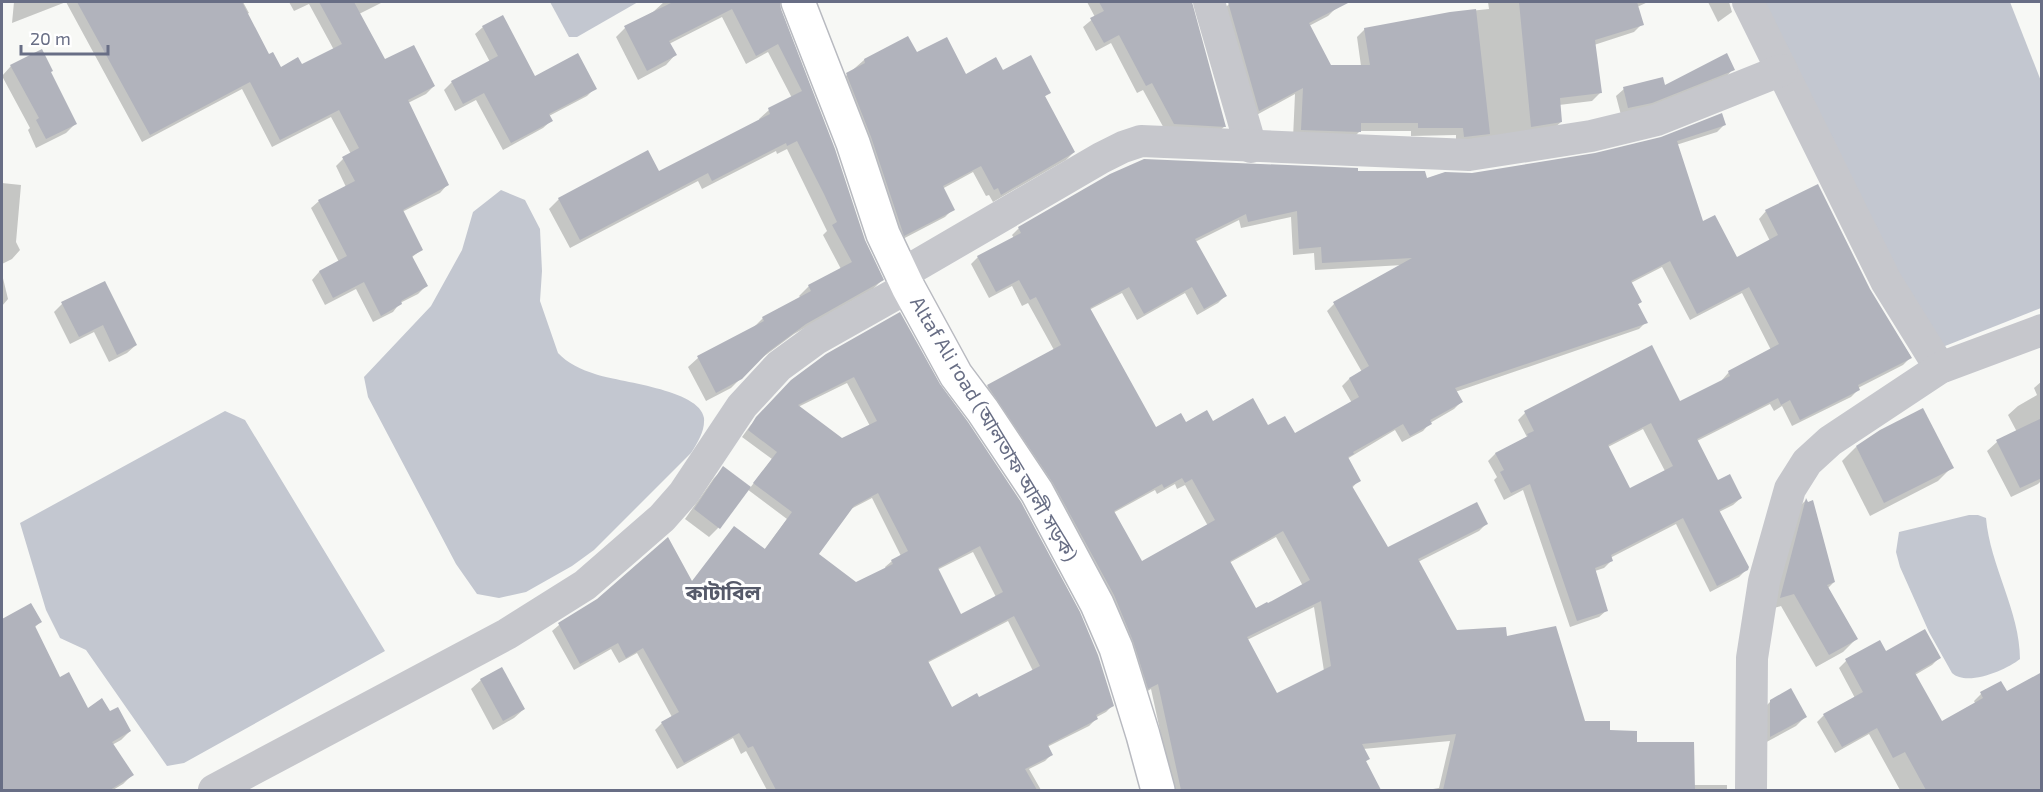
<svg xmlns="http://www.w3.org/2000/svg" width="2043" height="792" viewBox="0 0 2043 792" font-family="'Exo 2','Noto Sans Bengali',sans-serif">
<rect width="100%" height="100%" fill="#f7f8f5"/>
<g fill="#c3c7d0">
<polygon points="550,2 638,2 577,37 569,37"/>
<polygon points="1756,2 2010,2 2041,81 2041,308 1935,350"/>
<path d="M501,190L525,200L540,229L542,271L540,301L558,353C567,363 582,370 595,374C617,382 700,389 704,418C705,431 698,442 691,453L594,550L572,566L526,592L499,598L477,594L456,564L368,397L364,377L431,306L462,250L473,212Z"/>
<polygon points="225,411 245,420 385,651 184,763 167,766 86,650 60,638 46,610 20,523"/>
<path d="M1969,515H1978L1986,518C1990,566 2020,611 2020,659C2006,670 1967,687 1952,673L1929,632L1900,567L1896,552L1899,532Z"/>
</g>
<g fill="#0003" fill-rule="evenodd">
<polygon points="14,2 243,2 249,13 247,14 268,56 293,96 334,50 309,4 294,11 289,2 383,2 359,14 384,61 434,86 426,94 408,103 447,185 440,193 402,212 422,249 411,258 426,286 418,294 400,303 393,312 373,322 356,289 325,305 312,280 319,272 339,262 311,208 319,201 346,187 336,166 343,159 351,154 331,117 272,147 242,89 142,142 66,2 12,23"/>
<polygon points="664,2 779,2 779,9 864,241 882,280 873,289 794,334 759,360 731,388 706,401 688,367 698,358 753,328 763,318 801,298 799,296 809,286 841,269 823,235 827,231 787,149 777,154 776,151 702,189 698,181 570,248 549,209 559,199 659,173 760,121 759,119 769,110 792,98 768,52 746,64 722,17 669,44 675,55 666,65 638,80 616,37 625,28 653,12"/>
<polygon points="1087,2 1190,2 1190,7 1225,126 1216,134 1166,132 1143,90 1137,93 1111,43 1096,51 1083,27 1095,17"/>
<polygon points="1231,2 1334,2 1337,7 1328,16 1309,26 1330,66 1361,66 1357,37 1365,29 1450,13 1489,9 1488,2 1648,2 1637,7 1642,24 1634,32 1594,45 1600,93 1592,101 1559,105 1561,122 1552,130 1456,145 1456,135 1411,136 1411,131 1360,131 1351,140 1293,138 1295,94 1251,118 1220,13"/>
<polygon points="1708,2 1729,2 1732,12 1718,22"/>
<polygon points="483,27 534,78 595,88 587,96 549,116 551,121 543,128 503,150 476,100 455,111 444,90 452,82 490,62 475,34"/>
<polygon points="916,55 965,76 1002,72 1049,93 1044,97 1074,152 1066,160 993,202 989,195 986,196 973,172 942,189 953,209 945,217 897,242 839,82 864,60"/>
<polygon points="11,66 49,73 75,124 66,133 36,148 28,130 30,128 2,76"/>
<polygon points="1733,69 1726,77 1643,110 1621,115 1616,96 1624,89 1664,87"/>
<path d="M1724,125L1717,132L1676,145L1703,223L1736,259L1770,241L1759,219L1766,211L1869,290L1911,357L1903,365L1858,388L1859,389L1851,397L1792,426L1782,406L1774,411L1770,404L1697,441L1718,482L1741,498L1733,505L1719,512L1747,569L1739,577L1710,592L1676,524L1610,558L1611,561L1604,568L1595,571L1607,610L1599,617L1570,627L1523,490L1504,500L1494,480L1497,477L1488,461L1495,454L1527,437L1518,420L1525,413L1680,403L1723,381L1722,380L1729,372L1771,350L1742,293L1690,320L1662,267L1631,283L1641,302L1637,305L1646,322L1639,329L1455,392L1461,402L1454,409L1430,423L1423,431L1402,442L1395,430L1347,459L1359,480L1352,488L1387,549L1486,524L1479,531L1418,562L1456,632L1506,638L1584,723L1636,743L1693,785H1727V790H1427L1439,788L1450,741L1363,749L1368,759L1365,762L1379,790H1242L1240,787L1227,790H1173L1151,689L1141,695L981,393L988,386L1054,350L1028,303L1022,306L1012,286L989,298L971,264L978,257L1014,238L1012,235L1019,228L1356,172L1426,180L1472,174L1596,155ZM1291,217L1293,255L1314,253L1315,270L1403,265L1334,304L1327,311L1362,372L1349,379L1342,386L1352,403L1294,435L1267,427L1212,423L1185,424L1155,429L1089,310L1122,293L1137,320L1185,293L1197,315L1218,303L1225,296L1195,242L1239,220L1241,228ZM1643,429L1665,471L1629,490L1608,447ZM1175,484L1177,489L1185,485L1208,526L1141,563L1113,513L1155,490L1157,494ZM1276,537L1303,586L1268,606L1255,610L1229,563ZM1314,607L1324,671L1277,695L1247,640Z"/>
<polygon points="2,183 21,185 16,242 20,250 12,259 2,264"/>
<polygon points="2,274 8,299 2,306"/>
<polygon points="105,283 136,345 127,353 109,362 94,332 70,344 54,312 62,304"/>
<path d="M900,314L1113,705L1106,712L1095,718L1096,719L1089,726L1047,747L1051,755L1045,761L1029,769L1041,790H767L746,751L741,754L733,738L677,769L655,730L662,723L672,717L637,653L619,663L611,649L574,670L552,631L559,625L598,600L691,582L764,550L787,519L747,489L718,528L709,537L685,519L714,478L724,468L750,488L772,459L742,437L750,426L785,388ZM847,383L870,426L842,440L798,407ZM872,498L901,556L892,561L885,567L886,569L856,584L817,554L849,510ZM973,552L996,597L960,616L937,570ZM1008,621L1033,671L978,699L951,709L927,663Z"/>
<polygon points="2042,381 2042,480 2038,484 2011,497 1987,451 1997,442 2017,432 2008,415 2018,406 2037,395 2034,388"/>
<polygon points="1856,447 1952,467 1938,481 1870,516 1842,461"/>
<polygon points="1806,500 1834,582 1827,589 1856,639 1843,652 1816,667 1781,606 1768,610 1794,512"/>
<polygon points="7,618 40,622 34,628 59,679 87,710 110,713 130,731 121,740 112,745 132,775 123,784 113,790 2,790 2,643 7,640 2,632 2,623"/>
<polygon points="1879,642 1886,653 1939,658 1932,665 1915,675 1941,723 1975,703 1974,701 1981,694 2006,693 2042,683 2042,790 1900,790 1869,734 1835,753 1817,722 1824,715 1855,698 1839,668 1846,661"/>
<polygon points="481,680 524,709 514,718 493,730 471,689"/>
<polygon points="1771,701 1805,717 1796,726 1761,745 1761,711"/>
</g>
<g fill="#b1b3bc" fill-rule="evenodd">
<polygon points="77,2 242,2 269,54 273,52 281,67 298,57 302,64 342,44 319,2 354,2 385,59 414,45 435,86 408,100 449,185 403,210 423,250 412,256 428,286 401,301 402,304 381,316 364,282 333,298 319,271 347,256 318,200 355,181 342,157 359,148 339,110 280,140 250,82 150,135"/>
<polygon points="673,2 780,2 781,9 835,149 865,240 884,280 806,324 768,352 742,379 716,393 697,356 764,321 762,317 811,291 808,285 852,262 832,225 837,222 824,194 797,141 787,146 786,143 712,181 708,173 580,240 558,198 648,150 659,171 770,114 768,108 802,91 778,44 756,56 732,9 669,41 677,55 647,71 624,26"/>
<polygon points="1099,2 1192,2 1226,127 1174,124 1152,83 1146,86 1119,35 1104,43 1090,18 1104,11"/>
<polygon points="1228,2 1350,2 1309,23 1331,65 1370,65 1364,28 1450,12 1476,9 1490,134 1464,137 1463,128 1418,128 1418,123 1361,123 1361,132 1301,130 1303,88 1259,111"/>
<polygon points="1519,2 1637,2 1644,25 1595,40 1602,93 1560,98 1562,122 1531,127"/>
<polygon points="503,15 535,76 578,53 597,89 549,114 553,121 511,143 484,93 463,104 451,81 498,56 482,26"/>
<polygon points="908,36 917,52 947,37 966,74 996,57 1003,70 1031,55 1051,93 1045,96 1075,152 1001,195 998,188 994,190 981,166 943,186 955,210 904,236 871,137 846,73 865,63 864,59"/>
<polygon points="42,49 53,71 51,72 77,124 46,139 36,120 39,118 10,65"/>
<polygon points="1727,53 1735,70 1652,103 1628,108 1623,87 1663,77 1665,85"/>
<path d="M1722,113L1726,125L1677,141L1703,221L1715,215L1737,257L1778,235L1765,210L1818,184L1870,289L1912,358L1858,385L1860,390L1800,420L1790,400L1781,405L1778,398L1697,439L1718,480L1730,474L1742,498L1719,510L1749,567L1748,570L1717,586L1683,518L1611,555L1613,561L1595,568L1608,611L1577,621L1530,484L1511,493L1500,472L1504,470L1495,453L1528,436L1527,434L1534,431L1524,411L1652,345L1680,401L1730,376L1728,371L1779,344L1749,287L1697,314L1670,261L1631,281L1642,302L1638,304L1648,323L1455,388L1463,402L1430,420L1432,424L1410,436L1403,424L1353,452L1354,454L1348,457L1361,481L1352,486L1388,547L1477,502L1488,524L1418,559L1457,630L1506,627L1507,636L1556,626L1585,721H1610V730L1637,731V742H1694L1695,790H1653V789L1443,790L1456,734L1362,744L1370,759L1366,761L1381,790H1181L1158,684L1148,689L1133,641L1114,595L1053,483L987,385L1061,345L1036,297L1030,300L1019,280L996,292L977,256L1021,233L1018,227L1110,174L1144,159L1358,168V171H1425L1427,178L1445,172L1472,173L1595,153L1661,137ZM1297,211L1299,249L1321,247L1322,263L1412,258L1333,302L1369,366L1349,378L1359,397L1295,433L1285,416L1268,425L1253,398L1213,421L1207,410L1186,422L1181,413L1156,427L1090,308L1129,287L1144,314L1192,287L1204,309L1227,296L1195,239L1246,214L1248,222ZM1651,423L1673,466L1630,488L1608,445ZM1182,478L1185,483L1192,479L1215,520L1142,561L1114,511L1162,484L1164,488ZM1283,531L1310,580L1268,603L1267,602L1256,608L1230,561ZM1321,601L1331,666L1277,693L1247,637Z"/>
<polygon points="105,281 137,345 117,355 103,325 79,337 61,302"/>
<path d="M900,312L940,384L968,422L1021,502L1080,612L1098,655L1114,706L1096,715L1098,719L1048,745L1053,755L1025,769L1037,790H776L753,746L748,748L739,733L684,763L661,722L679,712L643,648L626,658L618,643L580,664L558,623L597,599L668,537L692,581L734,526L765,549L792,512L753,483L777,452L748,430L756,417L791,380L826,354ZM854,377L877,421L842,438L798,405ZM878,493L908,551L891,560L893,564L856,582L819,554L854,506ZM980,546L1003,592L961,614L938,568ZM1014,616L1040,666L979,697L977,693L952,707L928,661Z"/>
<polygon points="1923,408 1954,468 1884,503 1856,446 1880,430"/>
<polygon points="2042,418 2042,478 2020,488 1996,440"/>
<polygon points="723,466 751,487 720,529 694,509"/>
<polygon points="1806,498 1808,502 1813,500 1835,582 1827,585 1858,639 1829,655 1794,594 1780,598"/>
<polygon points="31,603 42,622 35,626 60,677 69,672 88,708 102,698 110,711 118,707 131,731 112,742 134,775 110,790 2,790 2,619"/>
<polygon points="1925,629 1941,658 1915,673 1942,721 1983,698 1980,692 2001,681 2007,691 2042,672 2042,790 1926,790 1905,752 1893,758 1877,728 1842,747 1823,714 1863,692 1845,659 1880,640 1886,651"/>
<polygon points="502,667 525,709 503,721 480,679"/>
<polygon points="1791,688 1807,717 1770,737 1770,700"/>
</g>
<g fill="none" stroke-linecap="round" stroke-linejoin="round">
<defs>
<polyline id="secondary" points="798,2 853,143 883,234 908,287 956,375 983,411 1037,492 1097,604 1116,648 1143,735 1158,790"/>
</defs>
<use href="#secondary" stroke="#b8bac0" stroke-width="36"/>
<g stroke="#c6c7cc" stroke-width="32">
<polyline points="1209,2 1251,147"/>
<polyline points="1748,2 1886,281 1940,368"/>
<polyline points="902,274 1101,158 1123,147 1141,141 1469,155 1591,136 1657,120 1782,70"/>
<polyline points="214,790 507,634 585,585 662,518 684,493 742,406 779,366 816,339 908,287"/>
<polyline points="1751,790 1752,658 1764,581 1790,489 1807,462 1830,441 1940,368 2042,330"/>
</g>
<use href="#secondary" stroke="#fff" stroke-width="33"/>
</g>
<g text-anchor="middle" stroke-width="6" stroke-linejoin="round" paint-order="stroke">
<g font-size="20" fill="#686e85" stroke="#fff">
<text transform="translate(994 429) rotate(59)" y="7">Altaf Ali road (আলতাফ আলী সড়ক)</text>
</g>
<g font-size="21" font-weight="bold" fill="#565a6a" stroke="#fff">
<text x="723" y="600">কাটাবিল</text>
</g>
</g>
<rect width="2043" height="792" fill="none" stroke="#686e85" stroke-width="6"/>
<path d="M21 45v9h87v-9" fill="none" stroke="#686e85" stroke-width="3"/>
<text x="30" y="45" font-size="18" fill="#686e85" stroke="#ffffff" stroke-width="4.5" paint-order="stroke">20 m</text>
</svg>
